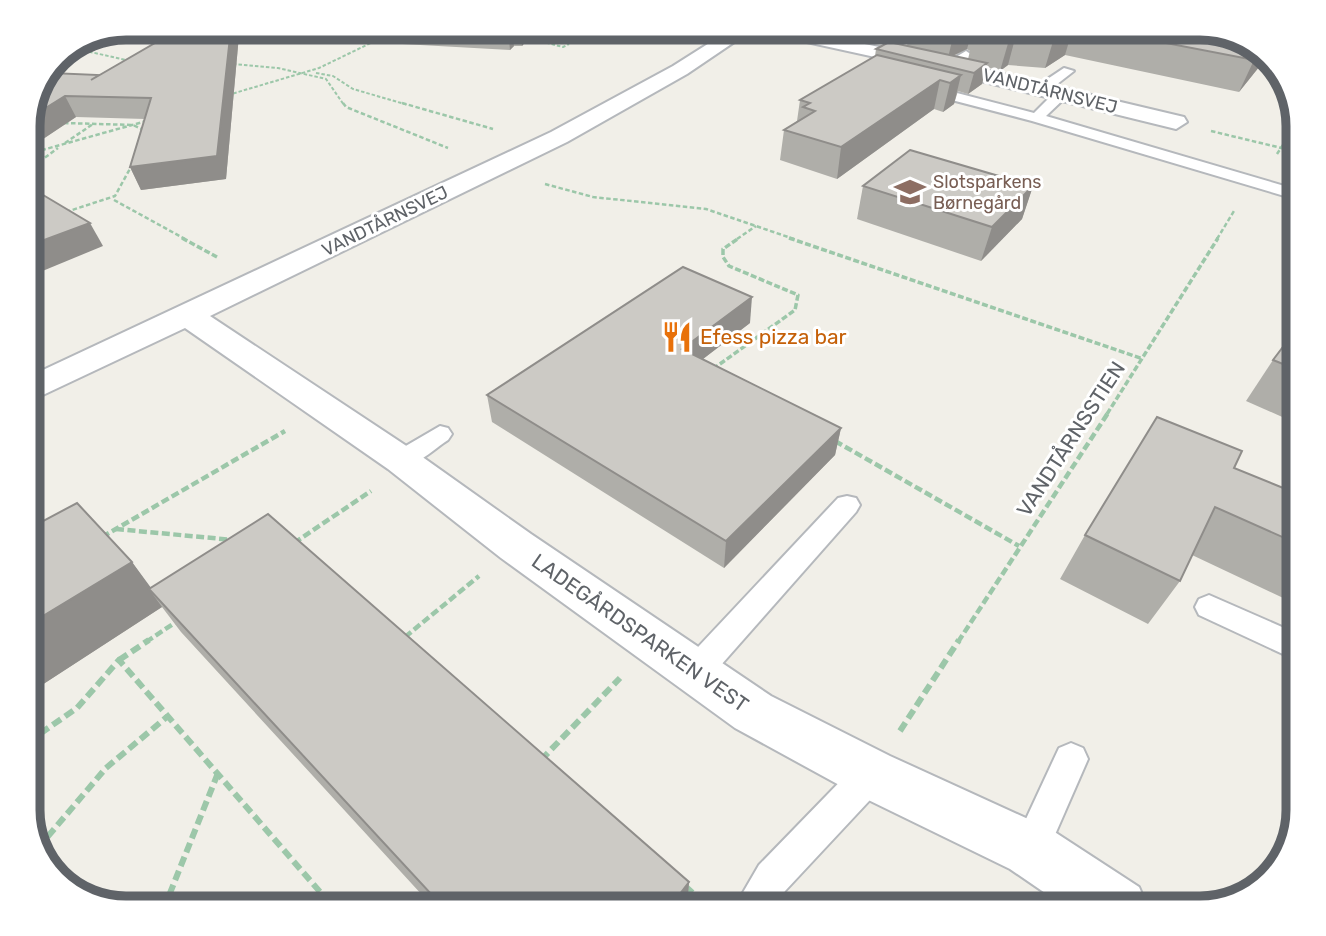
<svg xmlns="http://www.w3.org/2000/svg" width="1326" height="936" viewBox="0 0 1326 936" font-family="Rubik,sans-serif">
<rect width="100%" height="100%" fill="#f1efe8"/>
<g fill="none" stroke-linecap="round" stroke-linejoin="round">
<defs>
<g id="service">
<polygon points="966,51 972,55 970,58 952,70 944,70 944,64"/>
<polygon points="1064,68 1074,71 1047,92 1037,92 1037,86"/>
<polygon points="926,85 1034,113 1056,91 1066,91 1066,97 1046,116 1298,190 1298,200 1032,121 921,92 921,86"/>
<path d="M440,426L448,428L452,434L448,440C432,450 412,472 392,466L389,460L392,454Z"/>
<polygon points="847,496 856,498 860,505 856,512 706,682 695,686 684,682 680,672 684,662 838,498"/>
<polygon points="1209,595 1298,634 1298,661 1199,615 1195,607 1199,599"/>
<polygon points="1071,743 1083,748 1088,759 1043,862 1030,867 1017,862 1012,849 1059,748"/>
<polygon points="871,758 883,762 888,774 883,786 785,891 775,908 734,908 759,865 859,762"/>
</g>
<polygon id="minor" points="733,28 786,28 948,61 1184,117 1187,122 1176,129 948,73 752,30 687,74 567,142 210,316 414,451 531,534 771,696 890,756 1050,829 1139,887 1148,908 1067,908 1010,869 852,792 735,728 501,558 388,469 185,328 28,402 28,377 551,132 673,66"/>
</defs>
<use href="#service" stroke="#b5b8bc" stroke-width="4"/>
<use href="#minor" stroke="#b5b8bc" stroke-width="4"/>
<g stroke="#9cc7a9" stroke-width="2" stroke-dasharray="3.5 2" stroke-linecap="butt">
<polyline points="527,33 536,40 563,47 569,44"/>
<polyline points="73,48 130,61"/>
<polyline points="233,64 278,68 326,79 344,105"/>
<polyline points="316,73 333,76 353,89 408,105"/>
<polyline points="228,95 319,68 377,40"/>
</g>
<g stroke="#9cc7a9" stroke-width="2.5" stroke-dasharray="4.5 2.5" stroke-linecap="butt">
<polyline points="343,103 346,107 448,148"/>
<polyline points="402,103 493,129"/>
<polyline points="64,123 133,125 144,130"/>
<polyline points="1211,131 1298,152"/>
<polyline points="65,143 93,124"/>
<polyline points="28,154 150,120"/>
<polyline points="1277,154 1297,123"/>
<polyline points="28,170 58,148"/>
<polyline points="545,184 593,197 706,209 794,239"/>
<polyline points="114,200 185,239"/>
<polyline points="66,212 115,196 132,165"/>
<polyline points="737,239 756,226"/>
<polyline points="1217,239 1234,211"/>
</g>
<g stroke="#9cc7a9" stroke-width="3.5" stroke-dasharray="6 2.5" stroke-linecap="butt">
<polyline points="182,238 217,257"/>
<polyline points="789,238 1143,359"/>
<polyline points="713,369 795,310 798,295 729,266 723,257 723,249 739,238"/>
<polyline points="1107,414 1218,238"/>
</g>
<g stroke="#9cc7a9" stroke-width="4.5" stroke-dasharray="8 3.5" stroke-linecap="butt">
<polyline points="835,441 1019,546"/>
<polyline points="116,529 233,540"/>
<polyline points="102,537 285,431"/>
<polyline points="294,543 371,491"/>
<polyline points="405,637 479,576"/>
<polyline points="146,642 179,620"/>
<polyline points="958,642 1108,413"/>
</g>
<g stroke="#9cc7a9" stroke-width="6" stroke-dasharray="10 5" stroke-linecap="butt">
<polyline points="119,660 149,640"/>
<polyline points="900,731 959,640"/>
<polyline points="28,742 77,708 119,660 334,908"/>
<polyline points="541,760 620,678"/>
<polyline points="38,848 106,768 168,716"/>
<polyline points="685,886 707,906"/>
<polyline points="164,908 218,773"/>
<polyline points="318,908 331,905"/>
</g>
<use href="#service" fill="#fff" fill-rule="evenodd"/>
<use href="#minor" fill="#fff" fill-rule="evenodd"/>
</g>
<g fill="#afaea9" fill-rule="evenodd">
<polygon points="157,28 601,28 565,42 533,33 522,46 514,46 510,50 239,35 226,179 141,190 130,167 145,119 76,117 28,149 28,119 99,75 171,34"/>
<path d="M910,28H1201L1267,57L1239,92L1065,55L1045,68L1008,65L1000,71L986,67L982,84L968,94L958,91L954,104L943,112L934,109L837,179L780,160L784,130L797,121L800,100L875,56L876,49L907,46ZM967,49L970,51L968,59L953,56Z"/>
<polygon points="863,186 1033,186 1022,219 981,261 857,219"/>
<polygon points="750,323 703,359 841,428 835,455 724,568 492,422 487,395"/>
<polygon points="1298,327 1298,424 1246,401 1273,360"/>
<polygon points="1234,468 1298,494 1298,605 1192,555 1180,581 1148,624 1060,579 1085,535"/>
<polygon points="28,529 132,562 150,588 689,882 687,908 434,908 181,632 162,607 28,694"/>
</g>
<g fill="#8f8d8a">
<polygon points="231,28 236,28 239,35 226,179 141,190 130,167"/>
<polygon points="510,28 511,28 514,46 510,50 508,31"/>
<polygon points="520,28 532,28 533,33 522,46"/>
<polygon points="564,28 601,28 565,42"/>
<polygon points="955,28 973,28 967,49 948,58"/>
<polygon points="1070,28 1073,28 1065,55 1045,68 1054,38"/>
<polygon points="1016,35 1008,65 1000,71 1009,40"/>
<polygon points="1262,51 1267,57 1239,92 1254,60"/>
<polygon points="987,63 982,84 968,94 974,73"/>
<polygon points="961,75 954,104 943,112 950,83"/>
<polygon points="940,80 934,109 837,179 841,147"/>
<polygon points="65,96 76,117 28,149 28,119"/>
<polygon points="1033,186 1022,219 981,261 992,227"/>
<polygon points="90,223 103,246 28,277 28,246"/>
<polygon points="752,297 750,323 682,375 682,349"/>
<polygon points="841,428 835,455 724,568 726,541"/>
<polygon points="132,562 160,600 149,589 162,607 28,694 28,625"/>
<polygon points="689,882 687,908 669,908"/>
</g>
<g fill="#cccac5" stroke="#8f8d8a" stroke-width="2">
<polygon points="181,28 231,28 217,156 130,167 151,98 65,96 28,119 51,73 99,75 91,80"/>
<polygon points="453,28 510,28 508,31"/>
<polygon points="979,28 1070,28 1054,38 1016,35 1009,40 975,33"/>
<polygon points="1088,28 1201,28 1259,48 1262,51 1254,60"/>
<polygon points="889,42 987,63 974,73 876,49"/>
<polygon points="877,55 961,75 950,83 940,80 841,147 784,130 815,111 803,107 810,103 800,100"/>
<polygon points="910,150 1033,186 992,227 863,186"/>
<polygon points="28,186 90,223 28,246"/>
<polygon points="683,267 752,297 682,349 841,428 726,541 487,395"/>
<polygon points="1298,327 1298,370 1273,360"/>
<polygon points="1157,417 1242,451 1234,468 1298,494 1298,544 1215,507 1180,581 1085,535"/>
<polygon points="77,503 132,562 28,625 28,529"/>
<polygon points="268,514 689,882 669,908 444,908 149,589"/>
</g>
<defs>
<symbol id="school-bare" viewBox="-9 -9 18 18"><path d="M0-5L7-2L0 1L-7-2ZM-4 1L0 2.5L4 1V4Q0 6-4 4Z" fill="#8d6e63" stroke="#fff" stroke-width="2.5" paint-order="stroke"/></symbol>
<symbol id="restaurant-bare" viewBox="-9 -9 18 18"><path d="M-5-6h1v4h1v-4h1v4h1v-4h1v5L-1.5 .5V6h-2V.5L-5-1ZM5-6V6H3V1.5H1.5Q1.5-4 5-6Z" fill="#e8710a" stroke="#fff" stroke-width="2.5" paint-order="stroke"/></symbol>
</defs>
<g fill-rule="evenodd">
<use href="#school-bare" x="888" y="170" width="44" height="44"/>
<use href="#restaurant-bare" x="655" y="315" width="44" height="44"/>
</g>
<g text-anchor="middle" stroke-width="6" stroke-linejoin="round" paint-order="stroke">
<g font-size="18" fill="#5f6368" stroke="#fff">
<text transform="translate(1050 91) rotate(14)" y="6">VANDTÅRNSVEJ</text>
<text transform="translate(385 221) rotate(-26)" y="6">VANDTÅRNSVEJ</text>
</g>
<g font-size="18" fill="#785e54" stroke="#fff" text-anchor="start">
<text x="933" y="188">Slotsparkens<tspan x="933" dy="21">Børnegård</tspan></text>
</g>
<g font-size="21" fill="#c56008" stroke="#fff" text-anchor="start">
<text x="700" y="344">Efess pizza bar</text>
</g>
<g font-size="21" fill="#5f6368" stroke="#fff">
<text transform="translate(1071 439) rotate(-57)" y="7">VANDTÅRNSSTIEN</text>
<text transform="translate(640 633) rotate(35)" y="7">LADEGÅRDSPARKEN VEST</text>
</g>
</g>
<path d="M0 0H1326V936H0ZM126 40H1200A86 86 0 0 1 1286 126V810A86 86 0 0 1 1200 896H126A86 86 0 0 1 40 810V126A86 86 0 0 1 126 40Z" fill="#fff" fill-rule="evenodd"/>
<path fill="none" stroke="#5f6368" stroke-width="9" d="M126 40H1200A86 86 0 0 1 1286 126V810A86 86 0 0 1 1200 896H126A86 86 0 0 1 40 810V126A86 86 0 0 1 126 40Z"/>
</svg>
